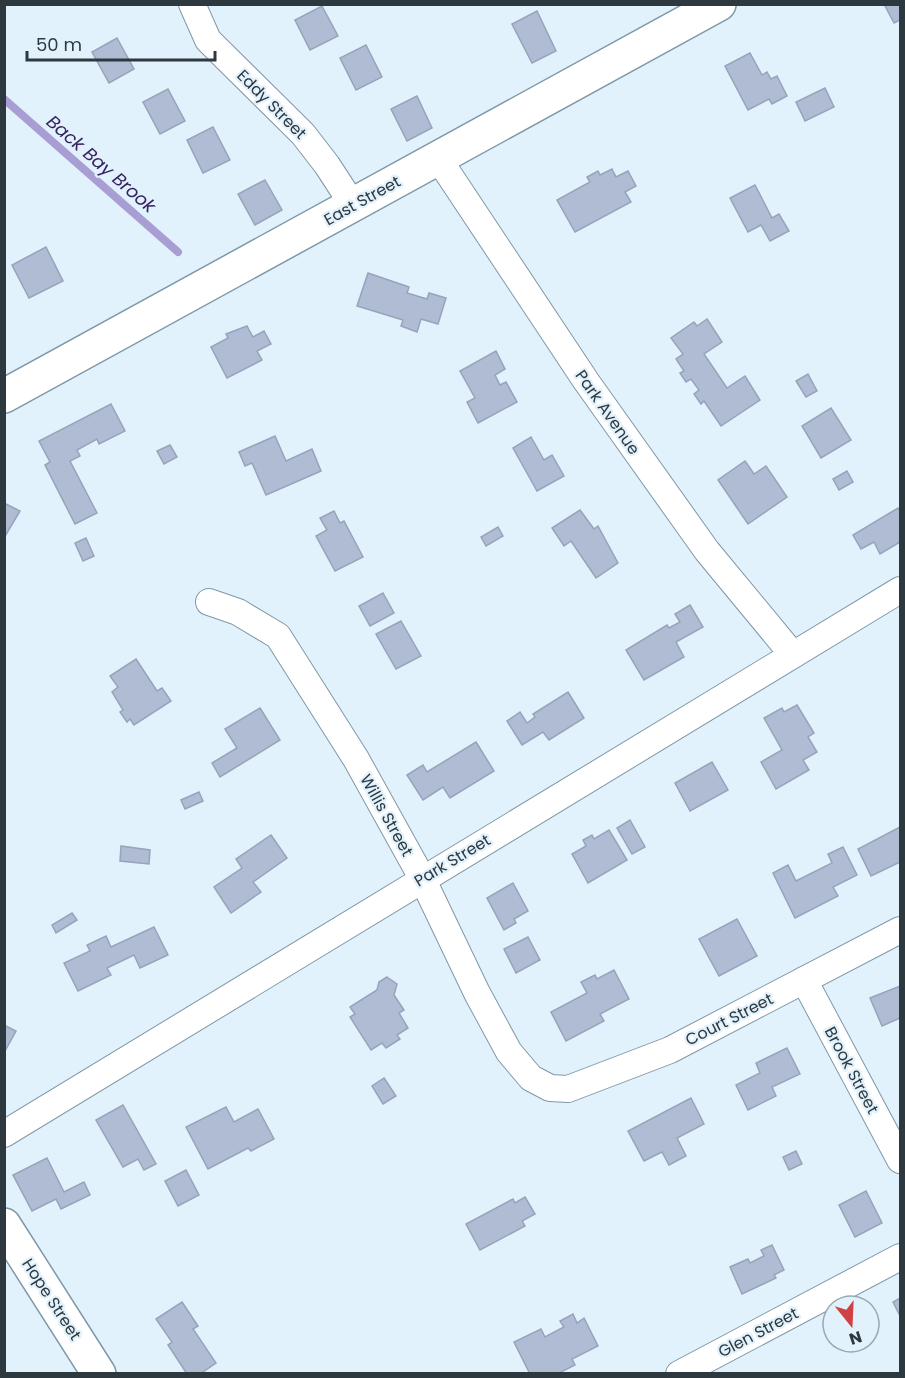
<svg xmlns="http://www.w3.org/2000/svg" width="905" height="1378" viewBox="0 0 905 1378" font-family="Poppins,sans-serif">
<rect width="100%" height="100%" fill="#e2f2fc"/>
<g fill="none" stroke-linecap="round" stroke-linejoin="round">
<polyline stroke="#a99ed4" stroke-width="8" points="4,99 178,252"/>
</g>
<g fill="#b0bcd4" stroke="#97a3ba" stroke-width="1.5">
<polygon points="884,4 900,4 900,20 894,23"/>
<polygon points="322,6 338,36 310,50 295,20"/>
<polygon points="537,11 556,51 532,63 512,24"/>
<polygon points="117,38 134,69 109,83 92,52"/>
<polygon points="366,45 382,77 356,90 340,58"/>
<polygon points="750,53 762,75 767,72 771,79 777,76 787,96 772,104 769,99 748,110 725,66"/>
<polygon points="825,88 834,107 805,121 796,102"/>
<polygon points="168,89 185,121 160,134 143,102"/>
<polygon points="417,96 432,128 407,141 391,109"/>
<polygon points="213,127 230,160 203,173 187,140"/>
<polygon points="612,169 616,177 628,171 636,186 625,192 631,202 575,232 557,200 590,182 587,177 598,171 600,175"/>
<polygon points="265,180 282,210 255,225 238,194"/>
<polygon points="755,185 772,218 779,214 789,231 770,241 761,225 748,232 730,198"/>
<polygon points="46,247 63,281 29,298 12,265"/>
<polygon points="368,273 409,287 407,293 427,299 429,293 446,298 438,324 421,319 417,332 401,326 403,320 357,306"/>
<polygon points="707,319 722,342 704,354 727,388 745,376 760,400 721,426 704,401 701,404 694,394 699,390 691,379 686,382 680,373 684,371 676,359 683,354 671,338 694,322 697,326"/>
<polygon points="247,326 253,337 264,331 271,344 257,351 262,360 227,378 211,347 228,338 226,334"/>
<polygon points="496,351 505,369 495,375 500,385 506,382 517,402 478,423 467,402 475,398 460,371"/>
<polygon points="808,374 817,391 806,397 796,381"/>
<polygon points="111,404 125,431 99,444 97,439 77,450 80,456 70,461 97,513 75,524 45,465 50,462 39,441"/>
<polygon points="831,408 851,440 821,458 802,426"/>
<polygon points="275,436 286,461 312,449 321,471 266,495 252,463 245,466 239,452"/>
<polygon points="531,437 544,460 552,455 564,476 537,491 513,448"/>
<polygon points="170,445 177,457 164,464 157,451"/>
<polygon points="745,461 754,474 766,466 787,497 748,524 718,480"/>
<polygon points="847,471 853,482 839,490 833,479"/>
<polygon points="4,503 20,511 4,538"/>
<polygon points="898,508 900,512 900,542 880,554 874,542 861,549 853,535"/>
<polygon points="580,510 594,529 598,526 618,563 596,578 571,541 564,546 552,528"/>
<polygon points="334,511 340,523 344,521 363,557 335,571 316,536 327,530 320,518"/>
<polygon points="498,527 503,536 486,546 481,537"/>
<polygon points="86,538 94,556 83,561 75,543"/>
<polygon points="383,593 394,613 370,626 359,606"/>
<polygon points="690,605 703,627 676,642 684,657 644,680 626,650 667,625 669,628 680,622 675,614"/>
<polygon points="401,621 421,656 396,669 376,634"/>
<polygon points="136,659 157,691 162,688 171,701 134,725 130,719 127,722 120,712 123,710 112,692 118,687 110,676"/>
<polygon points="568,692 584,718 549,740 543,732 522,745 507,721 520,712 527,723 535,717 533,714"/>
<polygon points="797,705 814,733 808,737 817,752 803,760 809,770 776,789 761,762 782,750 764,718 782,708 784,712"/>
<polygon points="260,708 280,740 220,777 212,763 237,748 225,729"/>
<polygon points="476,742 494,771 450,798 443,787 423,800 407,775 423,765 427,772"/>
<polygon points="712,762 728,790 690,811 675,783"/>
<polygon points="199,792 203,801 185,809 181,800"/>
<polygon points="630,820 645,847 632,854 617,828"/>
<polygon points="900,827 900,862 871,876 858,849"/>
<polygon points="609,830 627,860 588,883 572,854 586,846 583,840 592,835 594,839"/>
<polygon points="271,835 287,858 253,882 261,892 231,913 214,887 242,868 236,859"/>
<polygon points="121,846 150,850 149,864 120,861"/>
<polygon points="843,847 857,875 833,887 838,896 795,918 773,873 788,865 796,881 832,863 828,854"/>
<polygon points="513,883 528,911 514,919 516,923 504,930 487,898"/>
<polygon points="72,913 77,920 56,933 52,925"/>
<polygon points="737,919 757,956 719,976 699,939"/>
<polygon points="154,927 168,955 140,968 134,955 107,968 111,975 78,991 64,963 90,951 87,945 106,936 111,947"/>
<polygon points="528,937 540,960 516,973 504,949"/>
<polygon points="614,970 629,999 600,1014 604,1021 566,1041 551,1012 587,993 581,982 595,975 597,979"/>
<polygon points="387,977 397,984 394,995 404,1010 399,1013 408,1028 397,1035 400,1039 386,1048 382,1043 371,1050 350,1017 355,1014 350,1007 377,990 379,982"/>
<polygon points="900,986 900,1018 882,1026 870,998"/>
<polygon points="4,1025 16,1031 4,1053"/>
<polygon points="787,1048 800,1074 772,1087 776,1096 748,1110 736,1085 760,1073 756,1063"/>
<polygon points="384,1078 396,1096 383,1104 372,1086"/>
<polygon points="691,1098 704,1124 677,1138 686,1156 669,1165 662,1152 644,1161 628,1131"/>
<polygon points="123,1105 156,1164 144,1170 138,1159 123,1167 96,1120"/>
<polygon points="226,1107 234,1122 258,1109 274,1139 251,1151 248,1148 208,1169 186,1127"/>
<polygon points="796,1151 802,1164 789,1170 783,1157"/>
<polygon points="47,1158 64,1192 84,1182 90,1195 61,1209 56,1199 32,1211 13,1175"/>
<polygon points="186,1170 199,1195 178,1206 165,1181"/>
<polygon points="866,1191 882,1223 855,1237 839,1205"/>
<polygon points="525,1197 535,1214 522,1221 525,1226 480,1250 466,1224 513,1199 515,1203"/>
<polygon points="772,1245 784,1270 774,1275 776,1278 742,1294 730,1267 748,1259 750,1263 764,1256 761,1250"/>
<polygon points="900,1298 900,1316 893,1302"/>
<polygon points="182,1302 198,1326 193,1329 216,1363 200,1374 187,1374 168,1345 172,1342 156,1319"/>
<polygon points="573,1314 577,1323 584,1318 598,1346 572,1359 575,1365 557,1374 530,1374 514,1342 541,1329 545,1337 564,1327 560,1321"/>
</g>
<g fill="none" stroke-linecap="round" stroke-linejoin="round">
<defs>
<g id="street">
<polyline points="192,4 208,40 303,134 327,165 353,205"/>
<polyline points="438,158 586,381 707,551 793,655"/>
<polyline points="209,602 238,612 278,636 356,759 422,878 477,993 509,1052 531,1078 550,1088 568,1089 670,1050 900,930"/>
<polyline points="804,980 900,1160"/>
<polyline points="4,1134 900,590"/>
<polyline points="679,1374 900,1257"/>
</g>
<g id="secondary">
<polyline points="4,396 719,4"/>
<polyline points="4,1225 99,1374"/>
</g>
</defs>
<use href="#street" stroke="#7f98a7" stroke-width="28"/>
<use href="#secondary" stroke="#7f98a7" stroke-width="36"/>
<use href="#street" stroke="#fff" stroke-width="26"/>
<use href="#secondary" stroke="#fff" stroke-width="33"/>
</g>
<g text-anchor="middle" stroke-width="4.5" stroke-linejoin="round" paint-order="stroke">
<g font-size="16" fill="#2e383f" stroke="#e2f2fc">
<text transform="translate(272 104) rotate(45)" y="6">Eddy Street</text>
<text transform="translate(362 200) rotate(-29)" y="6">East Street</text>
<text transform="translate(608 412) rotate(55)" y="6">Park Avenue</text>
<text transform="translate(387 815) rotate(61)" y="6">Willis Street</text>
<text transform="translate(452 860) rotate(-31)" y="6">Park Street</text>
<text transform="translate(729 1019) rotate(-27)" y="6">Court Street</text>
<text transform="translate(852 1070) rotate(62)" y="6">Brook Street</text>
<text transform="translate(52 1299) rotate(57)" y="6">Hope Street</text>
<text transform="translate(758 1332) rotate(-28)" y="6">Glen Street</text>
</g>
<g font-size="18" font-style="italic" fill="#382363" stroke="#e2f2fc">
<text transform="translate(101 164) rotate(41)" y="6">Back Bay Brook</text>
</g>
</g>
<rect width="905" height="1378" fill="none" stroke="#2e383f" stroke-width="12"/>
<g transform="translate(851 1324) rotate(162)"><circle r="28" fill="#e2f2fc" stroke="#9aa8b0" stroke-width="1.5"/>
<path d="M0-4.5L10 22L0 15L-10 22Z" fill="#d04143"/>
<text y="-9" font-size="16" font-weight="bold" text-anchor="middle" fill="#2e383f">N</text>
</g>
<path d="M27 51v9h188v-9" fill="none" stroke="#2e383f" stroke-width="3"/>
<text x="36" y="51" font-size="18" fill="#2e383f" stroke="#e2f2fc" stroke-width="4.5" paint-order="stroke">50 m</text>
</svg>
